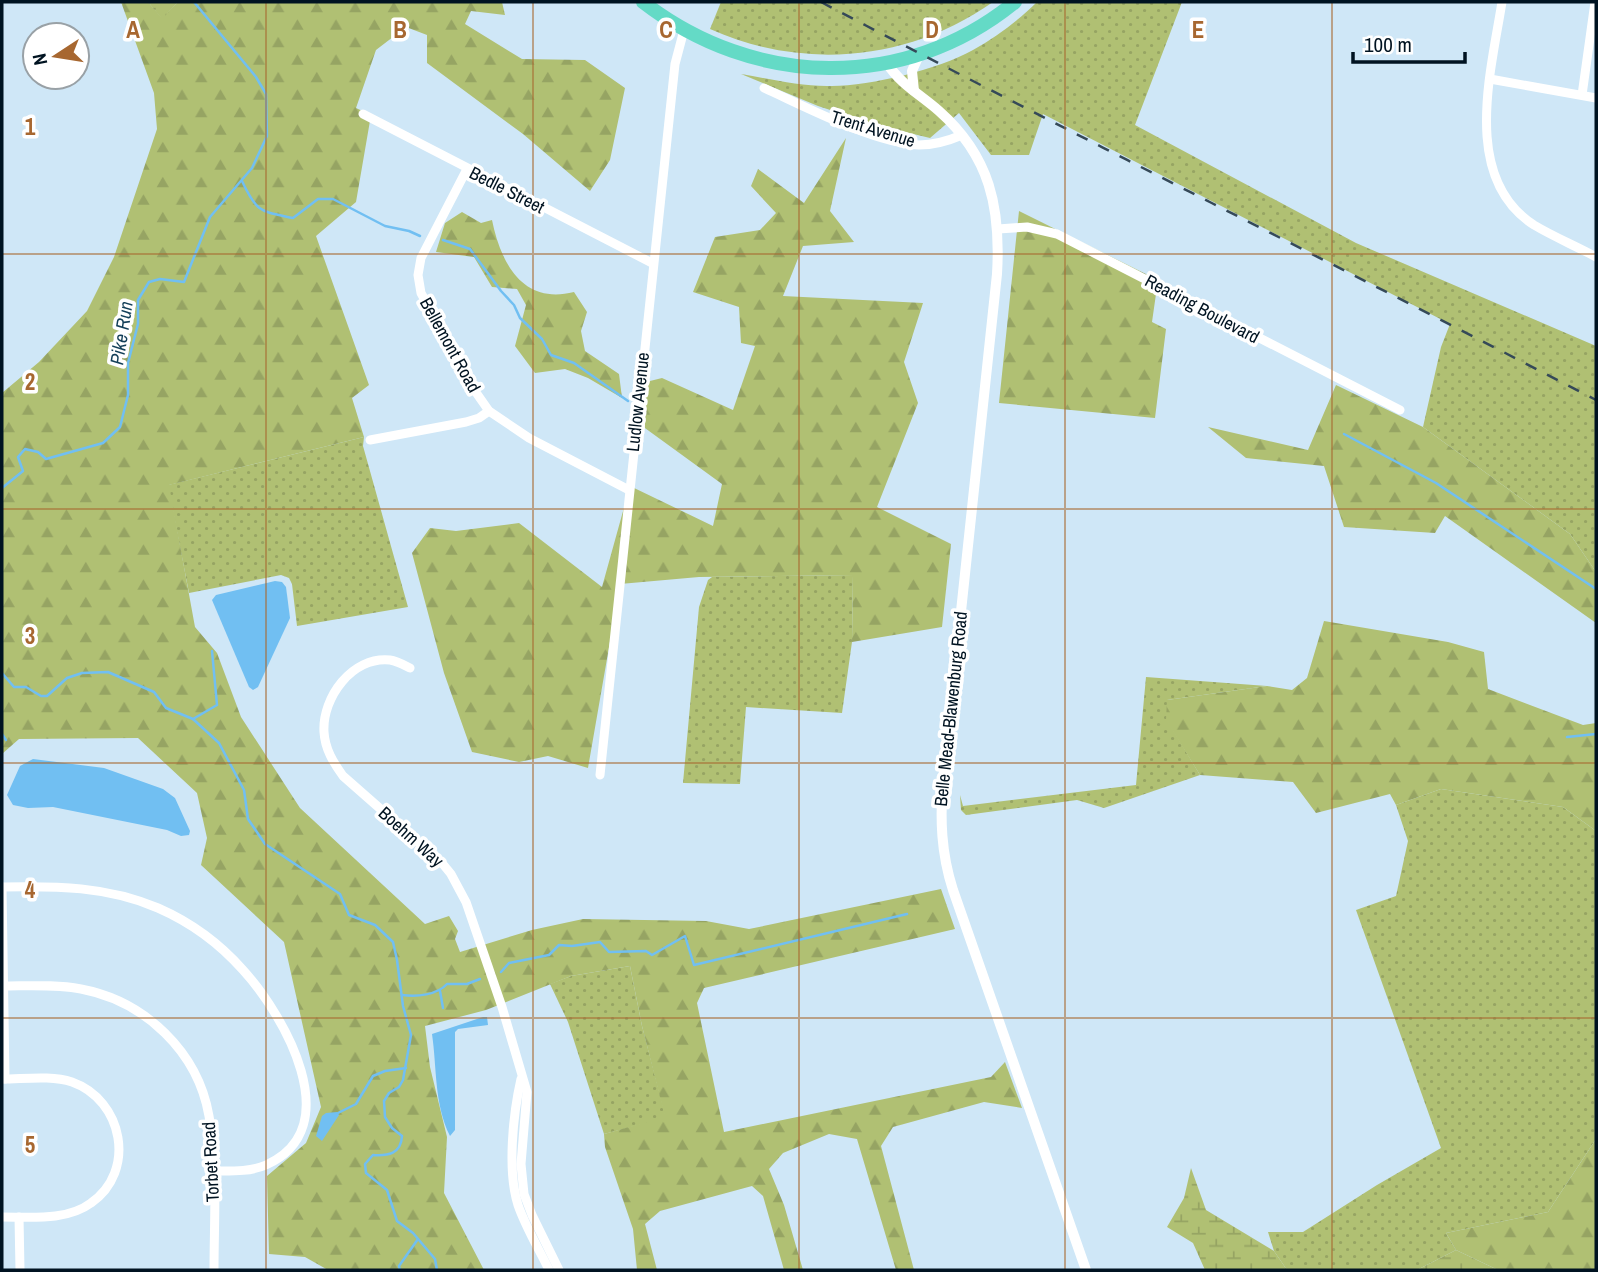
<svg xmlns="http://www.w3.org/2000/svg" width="1598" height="1272" viewBox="0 0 1598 1272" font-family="'Archivo Narrow',sans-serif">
<defs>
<pattern id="grass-dots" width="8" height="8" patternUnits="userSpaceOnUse" patternTransform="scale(1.75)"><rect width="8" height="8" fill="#b0c073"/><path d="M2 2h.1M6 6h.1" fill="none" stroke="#96a463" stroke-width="1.8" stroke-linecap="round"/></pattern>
<pattern id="forest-firs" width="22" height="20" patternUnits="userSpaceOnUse" patternTransform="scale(1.75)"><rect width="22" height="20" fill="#b0c073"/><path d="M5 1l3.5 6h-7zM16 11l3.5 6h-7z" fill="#96a463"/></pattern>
<pattern id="wetland-marsh" width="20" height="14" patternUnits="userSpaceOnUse" patternTransform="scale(1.75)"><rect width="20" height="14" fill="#b0c073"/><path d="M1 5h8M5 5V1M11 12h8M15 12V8" fill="none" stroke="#96a463"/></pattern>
</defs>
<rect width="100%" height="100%" fill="#cfe7f7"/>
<g fill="url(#grass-dots)">
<path d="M721,2H993C909,61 803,71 710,29Z"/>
<path d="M1037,2H1182L1135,125L1356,243L1596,346V572L1570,534L1423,427L1441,347L1450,324L1043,114L1029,155H991L959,113L930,138L876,125L818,106L741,74C771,79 803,87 832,86C871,86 939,69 973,50C996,37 1019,20 1037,2Z"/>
<polygon points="364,437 363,446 408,607 297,626 292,584 289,578 281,575 189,593 168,485"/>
<polygon points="853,575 852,642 842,713 746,707 740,784 683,783 699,607 708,580 712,577"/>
<polygon points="1146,677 1267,686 1167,700 1167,720 1200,775 1104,808 1077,800 966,815 961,810 960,795 963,806 1136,785"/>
<polygon points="1441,789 1563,807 1596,831 1596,1139 1548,1212 1446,1233 1456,1250 1417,1270 1287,1270 1274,1251 1268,1232 1303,1232 1377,1185 1441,1148 1356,910 1396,896 1408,841 1396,805"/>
<polygon points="630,966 642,1026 666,1118 604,1134 568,1022 550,984 571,976"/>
</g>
<g fill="url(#forest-firs)">
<polygon points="121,2 148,2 162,18 178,2 502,2 505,15 471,11 465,24 522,59 585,60 625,88 610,160 590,191 523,134 427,63 427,35 406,27 376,50 356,108 371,115 356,202 316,236 369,385 352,398 364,437 169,485 195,627 217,653 241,717 300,808 425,924 449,916 458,931 455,939 460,952 532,930 583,919 706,921 749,929 941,889 955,929 704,988 697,1003 724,1132 991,1077 1005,1062 1022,1108 984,1102 893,1127 881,1146 914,1270 896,1270 857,1139 829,1134 783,1153 769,1169 784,1205 803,1270 784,1270 763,1196 752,1186 660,1211 645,1224 657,1270 637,1270 633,1229 605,1147 604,1134 665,1117 642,1026 630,966 571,976 486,1010 425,1026 430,1067 447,1137 444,1193 484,1270 328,1270 305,1257 269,1254 267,1176 306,1143 321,1107 284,942 201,865 207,838 197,793 138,738 19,739 2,754 2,393 39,362 87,311 114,257 157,129 154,93"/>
<polygon points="846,138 830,211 854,242 803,246 783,296 923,303 904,362 918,403 877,507 951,544 942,627 852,642 853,575 699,577 620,584 588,768 548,756 519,762 472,752 444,673 412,553 430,528 456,531 519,523 602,587 630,486 713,526 722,484 638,423 642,383 662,378 733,410 755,346 741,343 739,307 693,292 715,237 760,230 776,213 751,186 758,169 804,203"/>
<polygon points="1019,211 1158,280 1152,322 1166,329 1155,418 999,403"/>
<path d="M462,212L481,223L492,220C501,264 523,305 574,292L587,312L581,331L585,351L619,374L622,398L588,378L565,369L535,373L515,346L526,305L517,289L492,287L474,257L436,252L445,223Z"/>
<polygon points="1336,385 1423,427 1570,534 1596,572 1596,623 1445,516 1435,533 1344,527 1324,466 1246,458 1208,427 1308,450"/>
<polygon points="1324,621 1448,642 1484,652 1488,689 1583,725 1596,723 1596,831 1563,807 1441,789 1396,805 1390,794 1316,813 1293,782 1200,775 1166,720 1167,700 1267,686 1292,690 1307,678"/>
<polygon points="1596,1139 1596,1270 1498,1270 1456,1250 1446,1233 1548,1212"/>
</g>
<g fill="url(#wetland-marsh)">
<polygon points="148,2 178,2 162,19"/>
<polygon points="1191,1168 1206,1210 1274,1251 1287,1270 1205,1270 1193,1243 1167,1227 1184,1198"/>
<polygon points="1456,1250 1498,1270 1417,1270"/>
</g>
<g fill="#71bff2">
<polygon points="275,581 282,582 286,587 290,618 258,687 253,690 249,687 212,600 216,595"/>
<polygon points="33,759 104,768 163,789 175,798 190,831 189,835 181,836 167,830 53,807 28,808 13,805 7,795 20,766"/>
<path d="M483,1017H487L488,1025L458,1029L455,1032V1130L450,1136C434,1104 437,1068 432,1034Z"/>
<polygon points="326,1113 337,1112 339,1115 322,1141 316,1136 322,1116"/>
</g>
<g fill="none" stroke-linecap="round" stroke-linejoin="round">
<g stroke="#71bff2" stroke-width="2.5">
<path d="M242,181C257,213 260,211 293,218L318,199H333L385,226L409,231L420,236"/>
<polyline points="443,240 470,249 501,291 514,305 520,318 542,339 551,355 574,363 628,401"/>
<polyline points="1344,434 1436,483 1596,589"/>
<polyline points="2,488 23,471 18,457 25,449 38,452 46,459 103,443 120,427 128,395 128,363 138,324 138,300 149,282 160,279 184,282 210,217 252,168 267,136 266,94 256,77 194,2"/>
<path d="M2,673L14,687H26L41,696H47L67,678L82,673L108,672L154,692L166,708L193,719L219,743L244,790L248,819L265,844L340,894L349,915L375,925L393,942L397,960L403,1006L411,1035L403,1080L399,1087L389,1093L384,1101L385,1117L392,1128L402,1136C401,1154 388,1156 373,1155L365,1164L366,1173L387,1190L397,1221L413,1233L435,1259L437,1270"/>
<polyline points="193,719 217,705 212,651"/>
<polyline points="2,734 6,740"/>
<polyline points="1567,737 1596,734"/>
<polyline points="501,972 509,963 549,955 559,945 572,946 600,942 609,952 646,951 652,955 685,936 694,965 907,914"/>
<polyline points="440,991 443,1008"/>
<path d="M402,995C417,997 437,995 447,984H467L480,979"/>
<polyline points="338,1113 356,1104 373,1076 385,1071 406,1068"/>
<polyline points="400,1270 399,1266 418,1239"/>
</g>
<g stroke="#fff" stroke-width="9">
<path d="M1502,2C1491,72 1461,178 1534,225C1554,237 1576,246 1596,257"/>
<polyline points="1490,79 1596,98"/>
<path d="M764,88C806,107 874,143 919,145C935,145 948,141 962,135"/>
<polyline points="1582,95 1595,2"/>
<polyline points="363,114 652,263"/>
<polyline points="467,169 421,258 418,275 421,293 475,391 489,411 529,438 629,490"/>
<polyline points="998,229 1027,227 1057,234 1400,410"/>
<polyline points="370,440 466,422 479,418 489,411"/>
<path d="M410,668C404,665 397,661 390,660C352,656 322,698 324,732C325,749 333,762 343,776L442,863L451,874L466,902L502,1007L527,1092L521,1164L524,1194L532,1215L559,1270"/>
<polyline points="600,775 675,64 684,30"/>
<path d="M2,887C56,886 107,886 158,908C190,922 220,944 243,970C284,1015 349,1128 266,1165C250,1172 231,1171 213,1171"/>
<polyline points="2,887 5,1079"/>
<path d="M2,986C28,986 55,984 81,989C145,1001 198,1052 209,1116C218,1166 214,1220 214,1270"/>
<path d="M2,1079C24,1079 51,1075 72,1082C123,1100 137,1171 91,1203C67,1221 31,1217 2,1217"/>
<path d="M521,1079C513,1114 507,1171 518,1205C526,1228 539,1249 549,1270"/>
<polyline points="19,1217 20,1270"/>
</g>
<g stroke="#fff" stroke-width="10">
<path d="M887,63C900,84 921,95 939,111C990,156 1001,208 997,274L943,780C940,819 941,853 953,890L1086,1270"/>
<polyline points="914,91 912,71 919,55"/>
</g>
<path stroke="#64dac6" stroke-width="14" d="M643,2C754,88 905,92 1015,2"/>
<path stroke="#354958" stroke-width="2.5" stroke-dasharray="12 12" stroke-linecap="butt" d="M821,2C1078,137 1339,266 1596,400"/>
</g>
<path fill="none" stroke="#a76730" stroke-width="2" stroke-opacity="0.55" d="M266,2V1270M533,2V1270M799,2V1270M1065,2V1270M1332,2V1270M2,254H1596M2,509H1596M2,763H1596M2,1018H1596"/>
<g text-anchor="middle" stroke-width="7" stroke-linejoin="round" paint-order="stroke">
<g font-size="18" fill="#001321" stroke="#fff">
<text transform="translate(873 129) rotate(17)" y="6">Trent Avenue</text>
<text transform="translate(507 190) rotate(27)" y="6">Bedle Street</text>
<text transform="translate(1202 309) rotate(28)" y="6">Reading Boulevard</text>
<text transform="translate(450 345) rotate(61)" y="6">Bellemont Road</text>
<text transform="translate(638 402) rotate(-84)" y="6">Ludlow Avenue</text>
<text transform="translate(951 709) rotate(-84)" y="6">Belle Mead-Blawenburg Road</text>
<text transform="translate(411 837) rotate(42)" y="6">Boehm Way</text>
<text transform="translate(211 1162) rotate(-93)" y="6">Torbet Road</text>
</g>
<g font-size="19" font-style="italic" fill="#133f58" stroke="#fff">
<text transform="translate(121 333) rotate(-81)" y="7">Pike Run</text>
</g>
</g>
<g font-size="23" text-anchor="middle" font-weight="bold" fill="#a76730" stroke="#fff" stroke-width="7" stroke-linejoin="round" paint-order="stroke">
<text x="133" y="38">A</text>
<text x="400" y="38">B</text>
<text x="666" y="38">C</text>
<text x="932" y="38">D</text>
<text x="1198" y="38">E</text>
<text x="30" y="135">1</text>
<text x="30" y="390">2</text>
<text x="30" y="644">3</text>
<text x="30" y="898">4</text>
<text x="30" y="1153">5</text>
</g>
<rect width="1598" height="1272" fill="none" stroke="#001321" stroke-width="7"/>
<g transform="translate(56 56) rotate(258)"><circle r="33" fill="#ffffff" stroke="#99a1a6" stroke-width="2"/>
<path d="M0-5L12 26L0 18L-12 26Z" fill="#a76730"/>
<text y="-10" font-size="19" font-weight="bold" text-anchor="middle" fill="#001321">N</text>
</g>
<path d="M1353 52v10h112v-10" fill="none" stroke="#001321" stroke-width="3.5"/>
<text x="1364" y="52" font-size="21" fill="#001321" stroke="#ffffff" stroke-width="5" paint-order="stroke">100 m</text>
</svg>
